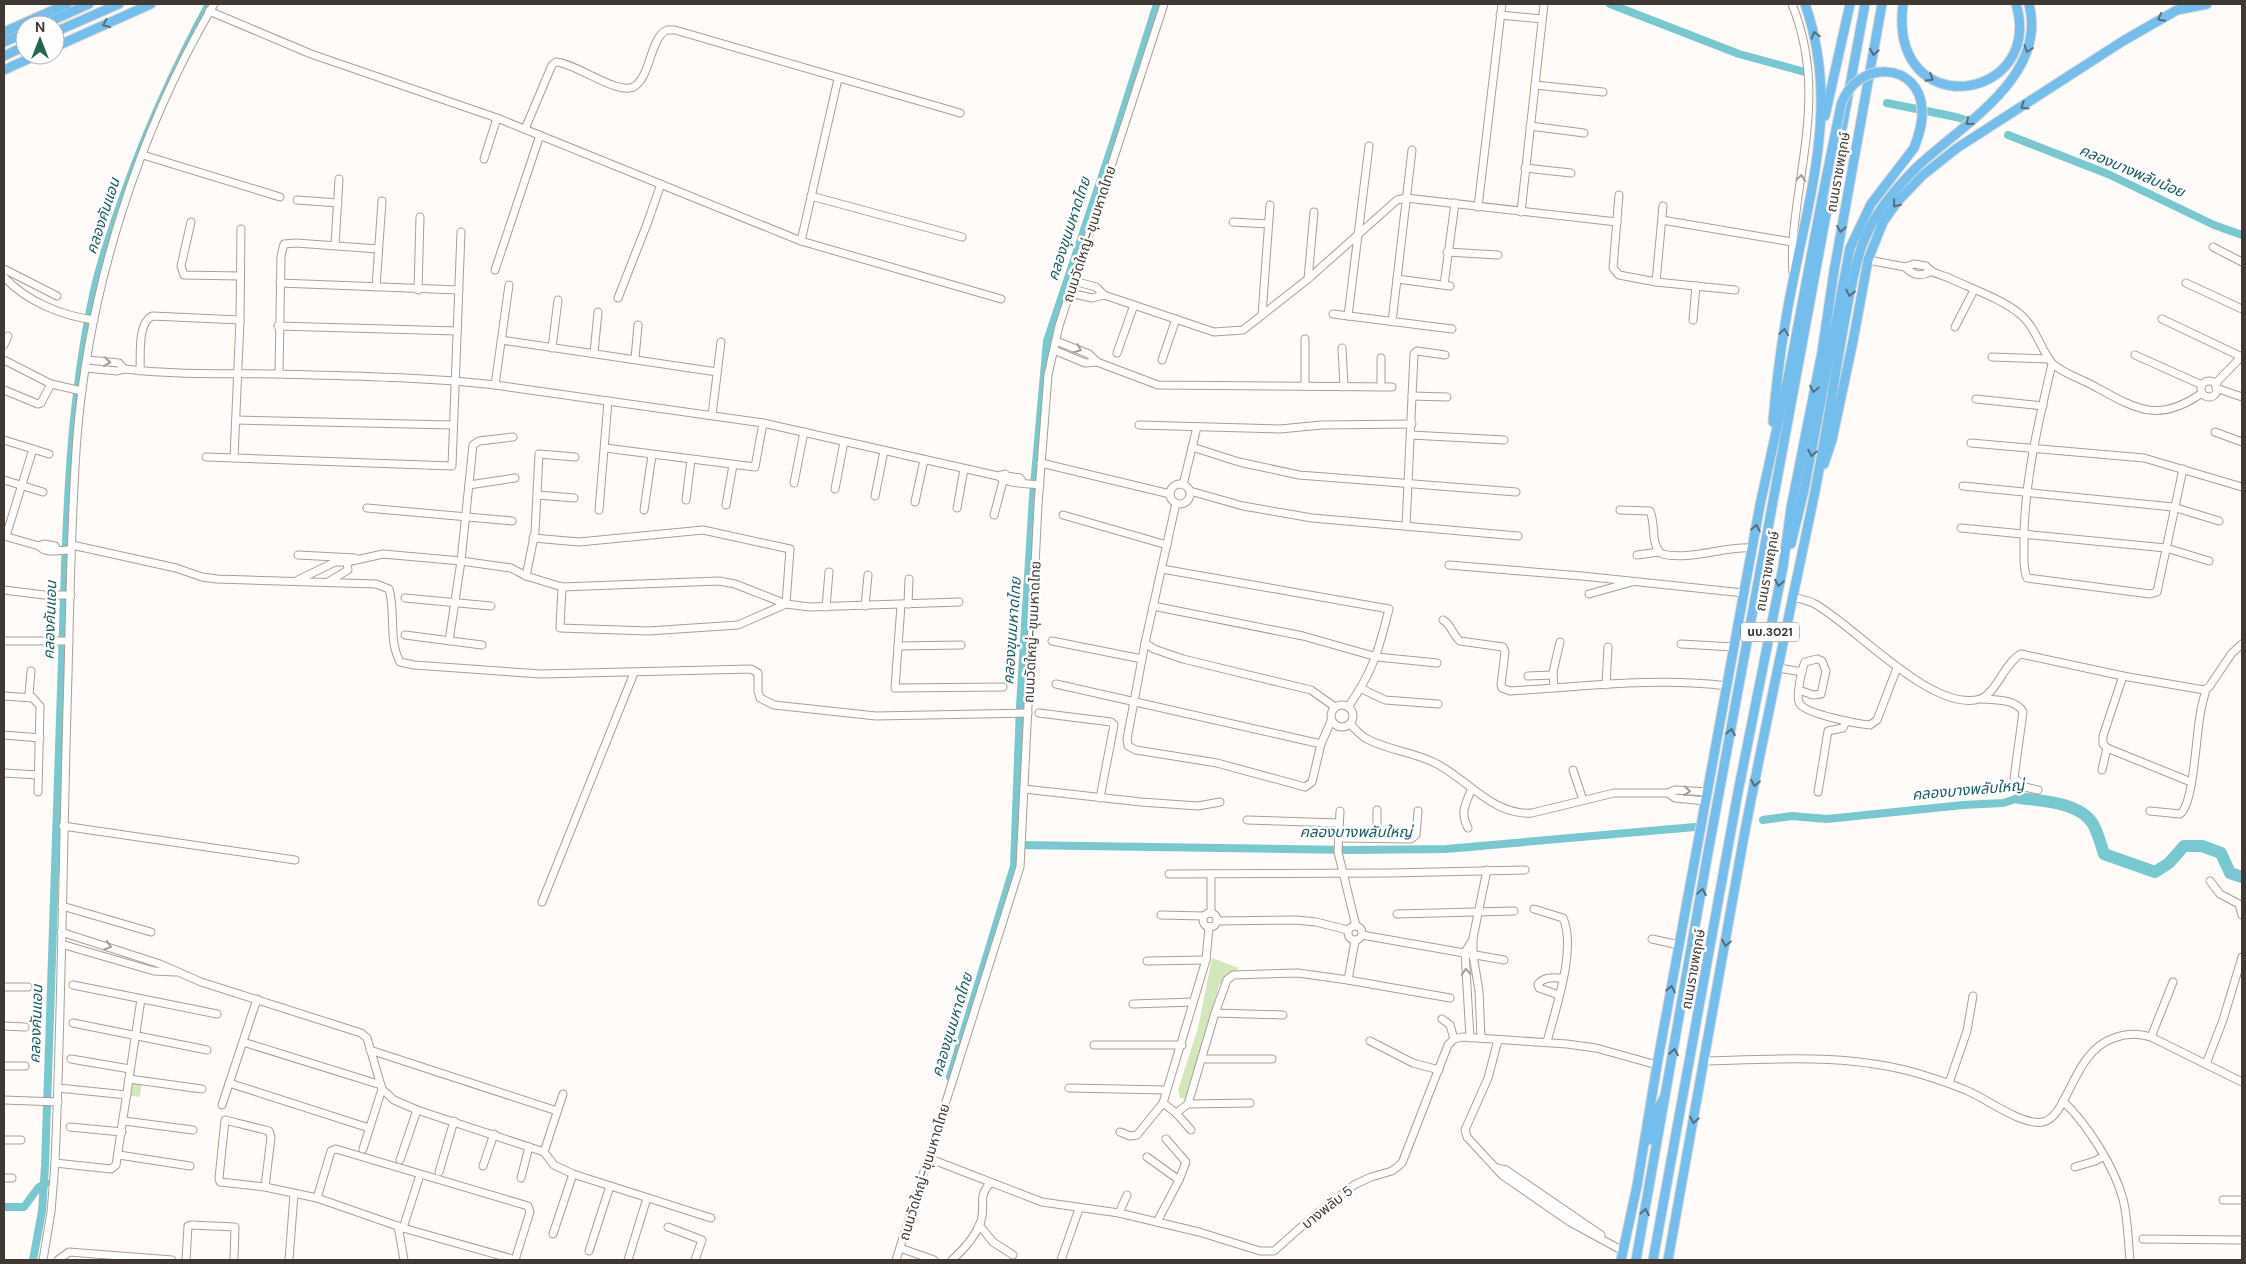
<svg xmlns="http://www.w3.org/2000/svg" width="2246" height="1264" viewBox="0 0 2246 1264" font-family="'DM Sans','Noto Sans Thai',sans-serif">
<rect width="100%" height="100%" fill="#fffbf8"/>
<g fill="#d2e8bc">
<polygon points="1212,958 1239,968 1219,985 1200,1070 1190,1100 1180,1098 1178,1090 1198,1028"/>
<polygon points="129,1079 142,1081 140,1097 127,1095"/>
</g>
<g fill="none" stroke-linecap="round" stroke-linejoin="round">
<g stroke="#78c8cf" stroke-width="8">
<polyline points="1610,4 1739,54 1805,72"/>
<polyline points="1887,103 1956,117 1969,121"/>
<polyline points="2008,135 2108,174 2214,225 2242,235"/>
<polyline points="1763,820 1792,816 1827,819 1963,805 2003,803 2019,798"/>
<polyline points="1015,845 1350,850 1446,849 1695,827"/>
<polyline points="950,1077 1014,866 1020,706 1033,496 1047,341 1113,143 1157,4"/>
<polyline points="4,1207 24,1207 38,1188 46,1183"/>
<path d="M33,1260L42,1211L45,1166C50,1007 56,848 61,689C66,556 65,422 94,291C101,258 113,226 124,194C148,126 175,67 209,4"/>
</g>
<path stroke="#78c8cf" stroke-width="12" d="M2019,798C2042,801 2079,802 2093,824C2098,833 2101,845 2104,854L2155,872L2169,863L2184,846H2202L2221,853L2230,873L2242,877"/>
<defs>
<g id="minor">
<path d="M1792,4C1820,74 1807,132 1797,204C1794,227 1791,250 1793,273"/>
<polyline points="209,11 311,54 497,118 801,241 1001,299"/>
<polyline points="1500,15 1542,19"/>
<polyline points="1535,85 1603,92"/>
<polyline points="1530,126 1584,133"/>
<path d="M525,129L552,65L556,62C576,63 619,97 635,86C651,75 650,38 667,30H675L960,113"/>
<polyline points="143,155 280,197"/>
<polyline points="484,159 497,118"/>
<polyline points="1525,168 1571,173"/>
<polyline points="1619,195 1613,268 1619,275 1656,282 1735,290"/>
<polyline points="811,196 962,237"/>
<polyline points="297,200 338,203"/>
<polyline points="1478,207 1502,4"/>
<polyline points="1521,212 1544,4"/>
<polyline points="1662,220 1792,242"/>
<polyline points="191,222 181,266 184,275 240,276"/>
<polyline points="1233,222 1268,224"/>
<polyline points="801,241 838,79"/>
<polyline points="335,245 339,179"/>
<polyline points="2213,247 2242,262"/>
<polyline points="1447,252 1498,255"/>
<path d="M1868,260L1905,267L1914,264L1926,266C1932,274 1940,274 1949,278C1972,289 2000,298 2020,314C2037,328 2043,356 2054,365C2065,374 2081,379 2094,386C2136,409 2158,424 2202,393"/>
<path d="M1905,267C1913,275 1920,277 1930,272"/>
<polyline points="4,269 57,296"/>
<polyline points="495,270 540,135"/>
<path d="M4,277C26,301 62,316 94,320"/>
<polyline points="1308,279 1314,212"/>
<polyline points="1397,279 1450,286"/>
<polyline points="1074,281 1096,287 1104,295 1214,332 1243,330 1308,279 1397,200 1406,198 1617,222"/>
<polyline points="1656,282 1663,206"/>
<polyline points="280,283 459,290"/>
<polyline points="2186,283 2242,309"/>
<polyline points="1444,285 1455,203"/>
<polyline points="376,287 382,201"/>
<polyline points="418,290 420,217"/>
<polyline points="1070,293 1092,298 1104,295"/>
<polyline points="618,298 647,224 661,184"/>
<polyline points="1333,314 1452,329"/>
<polyline points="1262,315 1270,205"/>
<polyline points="1348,316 1369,146"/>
<polyline points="2162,319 2242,357"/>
<polyline points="1693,320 1696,286"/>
<polyline points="1392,322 1412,150"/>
<polyline points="278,326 457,331"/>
<polyline points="1955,327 1974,290"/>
<polyline points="1305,339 1305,386"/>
<polyline points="501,340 717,372"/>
<polyline points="1056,341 1089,354 1097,362 1158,385 1392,387"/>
<polyline points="4,345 8,336"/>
<polyline points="552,348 558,300"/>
<polyline points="1342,348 1344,387"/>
<polyline points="1054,350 1085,363 1097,362"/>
<polyline points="594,353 598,312"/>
<polyline points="1117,353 1134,305"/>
<polyline points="2135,355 2202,385"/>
<polyline points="1992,357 2049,359"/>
<polyline points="635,358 638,325"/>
<polyline points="4,360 51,384"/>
<polyline points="87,360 119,363 124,369"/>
<polyline points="1162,360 1176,319"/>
<path d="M2052,364C2038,424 2023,486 2024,548C2024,558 2023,569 2027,578L2150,594L2157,592L2183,469"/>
<path d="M86,368L117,371L124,369C175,375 228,373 279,374C351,376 424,377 495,385L763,423L998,476C1011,485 1025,483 1040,485"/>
<path d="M140,371C141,355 137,324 152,316L240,320"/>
<polyline points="279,374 281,256 284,244 296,243 378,249"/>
<circle cx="2209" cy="389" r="8"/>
<polyline points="2215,384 2242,356"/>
<polyline points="495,385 509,285"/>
<polyline points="1381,387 1381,358"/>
<polyline points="2216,388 2242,397"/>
<polyline points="4,390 38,404 41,403 51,384 82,391"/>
<polyline points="1412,396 1447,397"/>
<polyline points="1976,399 2043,406"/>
<polyline points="712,415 721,342"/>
<polyline points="236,420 452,425"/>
<polyline points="1139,425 1280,429 1322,425 1412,424"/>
<polyline points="2215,432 2242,442"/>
<polyline points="1411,435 1504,440"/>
<polyline points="4,440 49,454"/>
<polyline points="1971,443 2144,458 2242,487"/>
<polyline points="1192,447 1239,462 1299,475 1516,492"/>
<polyline points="605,448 755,467 763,423"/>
<polyline points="206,457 452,466 461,232"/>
<polyline points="234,458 240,320 241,229"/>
<polyline points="1041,463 1170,494"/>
<polyline points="1001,475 1020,478 1023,483"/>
<polyline points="4,480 43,492"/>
<polyline points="794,483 804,432"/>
<circle cx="1180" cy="494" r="10"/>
<polyline points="469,485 515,478"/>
<polyline points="1183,485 1197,427"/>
<polyline points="1963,486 2173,507 2219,521"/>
<polyline points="835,489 844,442"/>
<polyline points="1190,491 1243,506 1312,518 1518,536"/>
<polyline points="538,495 574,498"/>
<polyline points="875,496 884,451"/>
<polyline points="686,500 691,460"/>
<polyline points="915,502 924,460"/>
<polyline points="1176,503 1145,643 1127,739 1128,746 1136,750 1217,763 1305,787 1312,782 1321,744 1331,721"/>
<polyline points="726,505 733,465"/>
<polyline points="367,508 512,521"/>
<polyline points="957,508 964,469"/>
<polyline points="599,510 608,401"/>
<polyline points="644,510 652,455"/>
<path d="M1620,510L1650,511C1656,524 1650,545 1662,554C1690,561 1724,546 1752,548"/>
<polyline points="994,515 1005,474"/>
<polyline points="1063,515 1167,545"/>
<polyline points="1406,526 1414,354 1417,351 1445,355"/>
<polyline points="1961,528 2166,548 2209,561"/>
<path d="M4,536L39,546C48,555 60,549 71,550"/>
<polyline points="6,536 33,449"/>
<polyline points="533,538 579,542 703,530 790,549 786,604 738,625 648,631 560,628 562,587"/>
<path d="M72,545L176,568L202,577L217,579L376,584L389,589C396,613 388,640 400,662L414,665L541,674L751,669L758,673V691L760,698L774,705L876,716L1028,713"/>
<polyline points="39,546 44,544 55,546 57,550"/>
<polyline points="298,555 355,558"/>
<polyline points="1637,555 1659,552"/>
<polyline points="347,562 383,554 461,561 511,568 526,576 562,587 719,581 735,584 786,604 810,607 959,602"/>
<polyline points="1449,565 1582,576 1744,593"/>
<path d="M1162,569L1389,609C1379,649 1373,672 1348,707"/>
<polyline points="526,576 535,532 539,454 575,457"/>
<polyline points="298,580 335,562 347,562 348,570 328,582"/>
<polyline points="4,590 44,595 71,595"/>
<polyline points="1589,594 1632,582"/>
<path d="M1793,597C1800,599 1808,600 1815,604C1855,626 1932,713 1980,699C1996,694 2005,662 2021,654L2123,676L2204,690L2209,687L2232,653L2242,644"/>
<polyline points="405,598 491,606"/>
<polyline points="908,604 909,579"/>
<polyline points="901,605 895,688 1003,687"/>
<polyline points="865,606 868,575"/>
<polyline points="1153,606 1303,636 1377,657 1437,663"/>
<polyline points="826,607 829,572"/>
<path d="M1443,620C1452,625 1452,635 1460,641L1503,647L1505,652L1501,685L1502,688L1510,691C1581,687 1656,677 1727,686"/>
<polyline points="405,635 482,645"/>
<polyline points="4,641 69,641"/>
<polyline points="449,641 461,561 473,445 479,441 513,437"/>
<polyline points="1052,641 1142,659"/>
<polyline points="1145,643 1154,649 1183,659 1311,690 1335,707"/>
<polyline points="1681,644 1734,647"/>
<polyline points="898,646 961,645"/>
<polyline points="1779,668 1802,672"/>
<polyline points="31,671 29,694 40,706 38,792"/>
<polyline points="1528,676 1553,675"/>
<polyline points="2123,676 2103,736 2103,744 2107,748 2191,782"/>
<polyline points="1056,684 1321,744"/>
<polyline points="1606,685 1608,647"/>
<polyline points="1554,688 1553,672 1560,642"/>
<polyline points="1362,689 1385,700 1438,704"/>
<path d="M1799,690L1813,695L1821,694L1826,671L1822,661L1817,659L1805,662C1802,669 1795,698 1800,704C1806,714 1858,724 1870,725L1877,720L1897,668"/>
<polyline points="4,696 33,698"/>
<path d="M1982,699C1995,700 2016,699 2023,712L2014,778L2025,787L2038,790"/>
<circle cx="1342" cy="716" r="11"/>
<polyline points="1039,713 1111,722 1114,725 1100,798"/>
<path d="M1350,724C1355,729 1361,736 1367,739C1388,750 1412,752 1433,762C1466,777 1492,816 1532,813L1614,793H1668L1675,790L1708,792"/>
<polyline points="4,735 40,738"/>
<polyline points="1573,770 1583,800"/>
<polyline points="2102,770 2107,748"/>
<polyline points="4,773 38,775"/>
<polyline points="1024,789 1141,802 1198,806 1220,802"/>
<polyline points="1818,792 1828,731 1843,728 1846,721"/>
<polyline points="1668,793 1675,798 1706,801"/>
<polyline points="1377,810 1377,838"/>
<polyline points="1340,811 1338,852 1356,926"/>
<path d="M2150,811L2180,814C2194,804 2196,735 2200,716C2201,707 2204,698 2206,689"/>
<polyline points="1247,820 1339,823"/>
<polyline points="63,826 295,860"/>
<path d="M1468,828C1460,812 1465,806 1471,790"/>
<polyline points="1338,838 1411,839 1416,835 1418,811"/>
<polyline points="1169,874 1390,873 1525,870"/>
<polyline points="1211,874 1211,913"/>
<polyline points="2210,881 2220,894 2239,904 2242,915"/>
<polyline points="542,902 634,673"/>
<polyline points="62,906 151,932"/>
<path d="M1534,909L1563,918C1577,949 1555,1010 1547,1042"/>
<circle cx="1210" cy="920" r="7"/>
<polyline points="1397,914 1514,911"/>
<polyline points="1161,915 1204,916"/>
<polyline points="1217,921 1296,920 1316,922 1348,930"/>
<circle cx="1355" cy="933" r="7"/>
<polyline points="61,932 160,964 201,982 361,1033 367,1038 382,1089 394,1100 417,1110 544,1152 554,1165 573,1174 711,1218"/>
<polyline points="1362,935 1504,960"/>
<polyline points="1652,939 1679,945"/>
<polyline points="61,944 154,971 175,972"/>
<polyline points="1147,961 1206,960"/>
<polyline points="1348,980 1355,941"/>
<polyline points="73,985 217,1014"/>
<polyline points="4,987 28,987"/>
<path d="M1559,995L1539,988L1538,984C1545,976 1553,978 1563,978"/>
<polyline points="1133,1004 1193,1002"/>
<polyline points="1215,1013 1283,1015"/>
<polyline points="1442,1019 1450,1025 1454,1039"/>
<polyline points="73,1023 207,1050"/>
<polyline points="4,1026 25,1027"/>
<polyline points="2151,1037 2173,982"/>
<polyline points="1470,1038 1465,952 1473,939"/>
<polyline points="1481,1038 1479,991 1473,955 1473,938 1487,870"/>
<polyline points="1498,1040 1488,1078 1465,1130 1467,1137 1502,1175 1570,1222 1623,1251"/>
<polyline points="1370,1041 1413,1063 1439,1070"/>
<polyline points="243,1042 381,1085"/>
<polyline points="1094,1045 1182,1045"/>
<polyline points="370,1050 557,1111"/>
<polyline points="71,1059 130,1069"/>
<polyline points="1203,1059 1272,1059"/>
<path d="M1704,1061C1777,1059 1853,1053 1923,1075C1939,1080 1955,1085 1970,1092C1988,1100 2023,1126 2043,1122C2068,1117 2073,1051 2114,1038C2127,1033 2138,1033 2151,1037L2242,1082"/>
<polyline points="2206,1064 2223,1020 2242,957"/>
<polyline points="4,1066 25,1066"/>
<polyline points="129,1079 202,1089"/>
<polyline points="229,1083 369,1128"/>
<polyline points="1949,1083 1967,1031 1973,996"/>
<polyline points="58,1088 127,1095"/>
<polyline points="1069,1088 1166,1090"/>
<polyline points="4,1100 58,1102"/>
<path d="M2063,1101C2087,1124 2114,1166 2123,1199C2128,1219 2128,1240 2130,1260"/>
<polyline points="1188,1104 1250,1103"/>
<polyline points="222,1105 257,999"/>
<polyline points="1176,1113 1188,1104 1215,1013 1227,980 1233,975 1298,973 1348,980 1450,998"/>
<polyline points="124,1121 193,1130"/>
<polyline points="70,1127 122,1132"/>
<polyline points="1191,1130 1176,1113 1163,1103 1206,960 1209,927"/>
<polyline points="1120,1132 1130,1136 1137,1135 1163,1103"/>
<polyline points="4,1140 21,1140"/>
<polyline points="363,1149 382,1089"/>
<polyline points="544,1152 563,1094"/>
<polyline points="119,1155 190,1166"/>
<polyline points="1147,1157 1179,1180"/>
<polyline points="928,1158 1042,1202 1119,1213 1199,1232 1260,1251 1274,1251 1309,1220 1354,1185 1371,1177 1392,1171 1402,1163 1448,1045 1454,1039 1462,1037 1567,1044 1596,1048 1657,1065"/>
<polyline points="400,1160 417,1110"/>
<polyline points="55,1163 111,1169 116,1165 141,999"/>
<polyline points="483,1166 494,1134"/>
<polyline points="2075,1167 2095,1161 2104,1156"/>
<polyline points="1497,1168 1506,1170 1601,1235"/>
<polyline points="439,1172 454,1121"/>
<polyline points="4,1178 12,1178"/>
<polyline points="521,1178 529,1147"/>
<polyline points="265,1187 271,1137 269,1131 225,1120 219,1178 220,1182 265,1187 317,1198 403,1228 516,1260"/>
<polyline points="317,1198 331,1151 336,1149 528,1206 530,1212 515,1260"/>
<polyline points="2223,1200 2242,1200"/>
<polyline points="1119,1213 1127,1195"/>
<polyline points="1157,1222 1179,1180 1186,1162 1166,1139"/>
<polyline points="979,1225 993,1242 1013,1255"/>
<polyline points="398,1226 404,1260"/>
<polyline points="668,1227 702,1240 695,1260"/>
<polyline points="403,1228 420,1175"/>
<polyline points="553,1234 573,1174"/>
<polyline points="2143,1239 2242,1240"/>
<polyline points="900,1248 934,1260"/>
<polyline points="589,1251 610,1186"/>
<path d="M43,1260L51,1212L55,1163C62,1000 63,837 68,675C70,596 71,516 77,437C89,288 138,133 214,4"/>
<polyline points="58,1260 69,1252 172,1260"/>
<polyline points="186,1260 188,1226 191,1225 235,1227 234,1260"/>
<polyline points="289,1260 294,1194"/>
<polyline points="628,1260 647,1198"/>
<polyline points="896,1260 1020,867 1038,505 1048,375 1059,326 1164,4"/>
<path d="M952,1260C963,1250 976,1236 981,1221C986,1205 977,1198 990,1183"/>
<polyline points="1061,1260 1079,1209"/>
</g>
<g id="major">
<path d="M1903,4C1888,125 2045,102 2016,4"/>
<polyline points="42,25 89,4"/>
<polyline points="4,32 67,4"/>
<polyline points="55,32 119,4"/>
<polyline points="4,42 25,33"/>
<polyline points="55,47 151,4"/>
<polyline points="4,56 25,46"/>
<polyline points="4,70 37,55"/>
<polyline points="1825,116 1850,4"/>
<path d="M1773,422C1777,373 1784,324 1794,276C1813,182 1838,98 1805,4"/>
<polyline points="1824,464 1832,440 1853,341 1868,260 1883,222 1898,201 1923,175 1957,148 2123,41 2177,10 2207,4"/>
<polyline points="1791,544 1804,490 1850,248 1871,204 1914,148"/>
<polyline points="1649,1140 1657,1110 1664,1098"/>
<polyline points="1621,1260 1637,1186 1657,1065 1760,505 1789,373 1822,199"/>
<polyline points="1636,1260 1707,858 1865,4"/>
<polyline points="1653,1260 1738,792 1783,567 1791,508 1822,352 1834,271 1882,4"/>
<path d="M1668,1260C1694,1119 1718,977 1744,836C1765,726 1789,616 1812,506C1823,453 1831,400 1840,347C1846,314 1851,280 1861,248C1872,216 1894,190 1918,166C1963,124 2048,76 2029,4"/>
</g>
</defs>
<use href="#minor" stroke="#b19d8f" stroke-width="9"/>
<use href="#major" stroke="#d9d7d6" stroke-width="11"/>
<use href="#minor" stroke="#fff" stroke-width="7"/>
<use href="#major" stroke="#74beee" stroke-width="9"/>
<defs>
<path id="major-bridge" d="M1822,199L1841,105C1856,59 1920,61 1922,110C1923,123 1919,135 1914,148"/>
</defs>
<use href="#major-bridge" stroke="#d9d7d6" stroke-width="11" stroke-linecap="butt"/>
<use href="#major-bridge" stroke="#74beee" stroke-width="9"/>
</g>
<defs><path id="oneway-chevron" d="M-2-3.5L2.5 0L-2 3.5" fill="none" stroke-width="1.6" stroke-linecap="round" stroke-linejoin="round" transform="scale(1.25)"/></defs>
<g stroke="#556e7d">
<use href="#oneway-chevron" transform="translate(2161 18) rotate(152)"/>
<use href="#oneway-chevron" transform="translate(106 24) rotate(156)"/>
<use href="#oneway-chevron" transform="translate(1815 35) rotate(-106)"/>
<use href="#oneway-chevron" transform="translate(2028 49) rotate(108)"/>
<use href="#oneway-chevron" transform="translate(1874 52) rotate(100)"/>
<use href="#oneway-chevron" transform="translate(1930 78) rotate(32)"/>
<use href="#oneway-chevron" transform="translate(2024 106) rotate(148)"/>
<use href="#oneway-chevron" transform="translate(1969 122) rotate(140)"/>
<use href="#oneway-chevron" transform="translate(1896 204) rotate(128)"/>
<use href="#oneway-chevron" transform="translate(1841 229) rotate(100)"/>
<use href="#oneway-chevron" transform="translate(1850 293) rotate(102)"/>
<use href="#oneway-chevron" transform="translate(1784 332) rotate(-82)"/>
<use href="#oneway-chevron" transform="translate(1814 389) rotate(101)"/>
<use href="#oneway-chevron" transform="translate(1812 453) rotate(101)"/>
<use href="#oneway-chevron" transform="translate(1756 528) rotate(-79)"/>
<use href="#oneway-chevron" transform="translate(1779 583) rotate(101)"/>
<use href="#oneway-chevron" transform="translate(1731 732) rotate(-79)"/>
<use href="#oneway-chevron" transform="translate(1755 783) rotate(101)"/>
<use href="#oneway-chevron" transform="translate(1702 892) rotate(-80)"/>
<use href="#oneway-chevron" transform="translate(1726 943) rotate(101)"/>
<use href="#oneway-chevron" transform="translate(1671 989) rotate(-79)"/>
<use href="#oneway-chevron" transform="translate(1674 1052) rotate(-80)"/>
<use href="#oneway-chevron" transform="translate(1694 1120) rotate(100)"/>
<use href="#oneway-chevron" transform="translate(1645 1212) rotate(-80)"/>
</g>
<g stroke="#a09c98">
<use href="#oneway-chevron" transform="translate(1801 178) rotate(-83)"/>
<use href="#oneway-chevron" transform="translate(1078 349) rotate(22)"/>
<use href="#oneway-chevron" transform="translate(107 362) rotate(6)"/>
<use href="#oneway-chevron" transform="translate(1687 791) rotate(4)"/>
<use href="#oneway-chevron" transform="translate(108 946) rotate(17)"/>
<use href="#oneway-chevron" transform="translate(1466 972) rotate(-94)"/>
</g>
<g text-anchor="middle" stroke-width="5" stroke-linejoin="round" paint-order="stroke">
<rect fill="#fff" stroke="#797470" stroke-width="1" x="1741" y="622.5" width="58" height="19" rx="4"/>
<g font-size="12" font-weight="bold" fill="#403832">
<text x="1770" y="636">นบ.3021</text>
</g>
<g font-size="14" fill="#403832" stroke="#fff">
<text transform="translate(1838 172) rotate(-80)" y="5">ถนนราชพฤกษ์</text>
<text transform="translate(1089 234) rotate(-72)" y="5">ถนนวัดใหญ่-ขุนมหาดไทย</text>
<text transform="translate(1767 571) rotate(-80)" y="5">ถนนราชพฤกษ์</text>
<text transform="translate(1032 632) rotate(-87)" y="5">ถนนวัดใหญ่-ขุนมหาดไทย</text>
<text transform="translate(1693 969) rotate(-80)" y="5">ถนนราชพฤกษ์</text>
<text transform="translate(924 1172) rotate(-73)" y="5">ถนนวัดใหญ่-ขุนมหาดไทย</text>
<text transform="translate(1327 1207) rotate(-38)" y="5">บางพลับ 5</text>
</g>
<g font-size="15" font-style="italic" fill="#175b61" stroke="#fff">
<text transform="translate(2132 171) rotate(23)" y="5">คลองบางพลับน้อย</text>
<text transform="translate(103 216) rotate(-72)" y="5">คลองคันแอน</text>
<text transform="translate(1069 229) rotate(-72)" y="5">คลองขุนมหาดไทย</text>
<text transform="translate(50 620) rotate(-88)" y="5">คลองคันแอน</text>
<text transform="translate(1012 631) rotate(-86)" y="5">คลองขุนมหาดไทย</text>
<text transform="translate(1968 790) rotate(-5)" y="5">คลองบางพลับใหญ่</text>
<text x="1356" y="837">คลองบางพลับใหญ่</text>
<text transform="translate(36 1024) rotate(-88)" y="5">คลองคันแอน</text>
<text transform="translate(952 1025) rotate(-73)" y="5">คลองขุนมหาดไทย</text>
</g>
</g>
<rect width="2246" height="1264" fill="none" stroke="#403832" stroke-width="10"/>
<g transform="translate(40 40)"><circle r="24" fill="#ffffff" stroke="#b3afad"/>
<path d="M0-4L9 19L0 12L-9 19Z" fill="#266551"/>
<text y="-8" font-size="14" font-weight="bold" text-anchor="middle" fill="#403832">N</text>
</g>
</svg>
